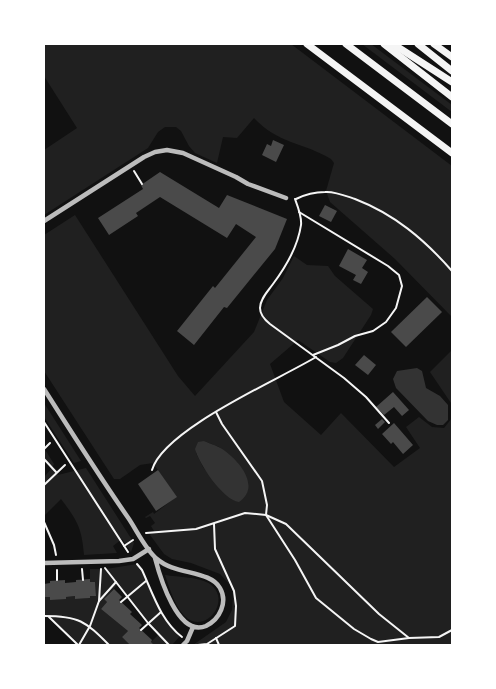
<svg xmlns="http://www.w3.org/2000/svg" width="496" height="689" viewBox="0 0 496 689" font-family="'Sofia Sans Condensed',sans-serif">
<rect width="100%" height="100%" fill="#111"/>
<g fill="#202020" fill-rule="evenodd">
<path d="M44,44H291L452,166V317L395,259L330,202L326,191L334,163L331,159C303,142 278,144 254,118L237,138L223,137L217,163L195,153L189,146L181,131L176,127H165L158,132L148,148L44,215V150L77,128L44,76Z"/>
<polygon points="362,44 371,44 452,105 452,112"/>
<path d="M75,215L178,376L195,396L254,332L267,300L283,278L294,256L307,265L328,266L335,276L373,309L371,315L343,358L336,363L330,362L298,340L270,364L284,402L321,435L341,413L394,467L420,448L406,427L419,417L432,427L444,428L452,418V645H193L226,622L232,610L233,595L232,587L220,574L191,563L172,559L164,554L150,535L154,531L151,526L155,523L150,516L146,518L145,517L153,512L154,514L176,497L153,463L140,465L120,479H114L44,371V235ZM204,441L219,447L232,458L216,482L203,467L196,453Z"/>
<polygon points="452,350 452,407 451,403 430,372"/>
<polygon points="44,403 81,461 74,463 44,417"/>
<path d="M44,448L54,464L52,468L58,475L86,468L134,543L131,552L122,539L113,546L117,553L84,555C82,528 77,520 61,499L44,516V477L52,468L44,459Z"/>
<path d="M137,564L142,570C153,594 161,619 180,636L172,645H154L151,642L158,635L118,584L104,599L107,602L101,609L128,631L122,637L130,645H78L48,616H44V597H50V599L75,596L76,599L90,598V596L96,595L95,582H90V569H106Z"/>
<path d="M165,575C177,577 200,577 210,584C232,600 207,632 188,619C175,609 170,589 165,575Z"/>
</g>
<g fill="#333">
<polygon points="417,368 422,371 426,388 440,396 448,405 448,420 443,425 437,425 428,421 396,388 393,379 397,371"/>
<path d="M204,441C211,444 219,446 225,451C240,462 261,487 239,502C223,500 199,464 195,449L198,442Z"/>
</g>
<g fill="#4a4a4a">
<polygon points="273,140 284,145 276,162 262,155 267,144 271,146"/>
<polygon points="160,172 219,208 227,195 287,219 275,249 227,308 224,307 194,345 177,331 213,286 215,288 256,237 236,224 227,238 160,197 136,213 138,216 109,235 98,218 143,189 141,185"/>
<polygon points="325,205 337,211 331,222 319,216"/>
<polygon points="348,249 367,260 362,268 368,272 361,284 353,280 356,275 339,266"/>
<polygon points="427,297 442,312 406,347 391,332"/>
<polygon points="364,355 376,365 368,375 355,365"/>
<polygon points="393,392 409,410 402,416 394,407 384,415 376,407"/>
<polygon points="382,419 385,422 378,429 375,425"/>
<polygon points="394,423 413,445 403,454 393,442 391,444 382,434"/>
<polygon points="158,470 177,497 156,511 138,484"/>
<polygon points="90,579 90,582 95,582 96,596 90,596 90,598 75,599 75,596 66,597 66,599 50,600 50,597 44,597 44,584 50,583 50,581 65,580 65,583 76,582 76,580"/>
<polygon points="114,589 122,597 119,600 132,612 130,614 142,625 139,628 152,640 151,642 154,645 130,645 122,637 128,631 101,609 107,602 104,599"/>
</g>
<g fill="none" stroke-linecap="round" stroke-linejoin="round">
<g stroke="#f5f5f5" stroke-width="2">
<polyline points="134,171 142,184"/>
<path d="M295,199C298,207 302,217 301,225C298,246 285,268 273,284C268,291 260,299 260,308C260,315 265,320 270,324L344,378L366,397L389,423"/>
<path d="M296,199C304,195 316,192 325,192C334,191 346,196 355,199C394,214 424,239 452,271"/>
<polyline points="299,212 388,266 399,275 402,286 396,308 386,322 373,331 355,336 338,345 313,355"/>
<polyline points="216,412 222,424 262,481 267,505 266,515 295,560 316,598 354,629 371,639 378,642 409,638"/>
<polyline points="44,422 128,552"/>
<polyline points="44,449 50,443"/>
<polyline points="44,459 56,472"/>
<path d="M152,470C164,429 278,380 316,357"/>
<polyline points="44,485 65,465"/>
<polyline points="44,522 54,545 56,555"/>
<polyline points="146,533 196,529 245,513 266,515 286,524 379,614 409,638 439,637 452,630"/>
<polyline points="124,546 133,540"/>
<path d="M137,564L142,570C153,594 161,621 182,637"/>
<polyline points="105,568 148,623 169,645"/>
<polyline points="82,569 83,580"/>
<polyline points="57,570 57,580"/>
<polyline points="99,601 116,582"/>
<polyline points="121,602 146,581"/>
<path d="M44,616C79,616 85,621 109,645"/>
<polyline points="49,617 78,645"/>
<polyline points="141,630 161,612"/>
<polyline points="216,638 219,645"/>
<polyline points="79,645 90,626 99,601 101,569"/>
<polyline points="198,645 207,644 235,626 236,606 234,591 215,549 214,524"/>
</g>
<g stroke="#bcbcbc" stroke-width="4.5">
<polyline points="44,221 144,157 155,152 167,150 183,153 236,177 248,184 286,198"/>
<path d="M44,389C72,433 99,476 129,519C137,531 146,550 157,559C175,575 210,570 220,588C228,602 220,619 206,626C178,638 160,577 155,558"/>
<polyline points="44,563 119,561 133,559 149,549"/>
<polyline points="183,645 187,641 193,627"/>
</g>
<g stroke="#f5f5f5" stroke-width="7">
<polyline points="307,44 452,153"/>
<polyline points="346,44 452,124"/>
<polyline points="384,44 452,97"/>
<polyline points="393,44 452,82"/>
<polyline points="418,44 452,71"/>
<polyline points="434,44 452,57"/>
</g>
</g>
<rect width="496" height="689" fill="none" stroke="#ffffff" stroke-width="90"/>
</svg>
